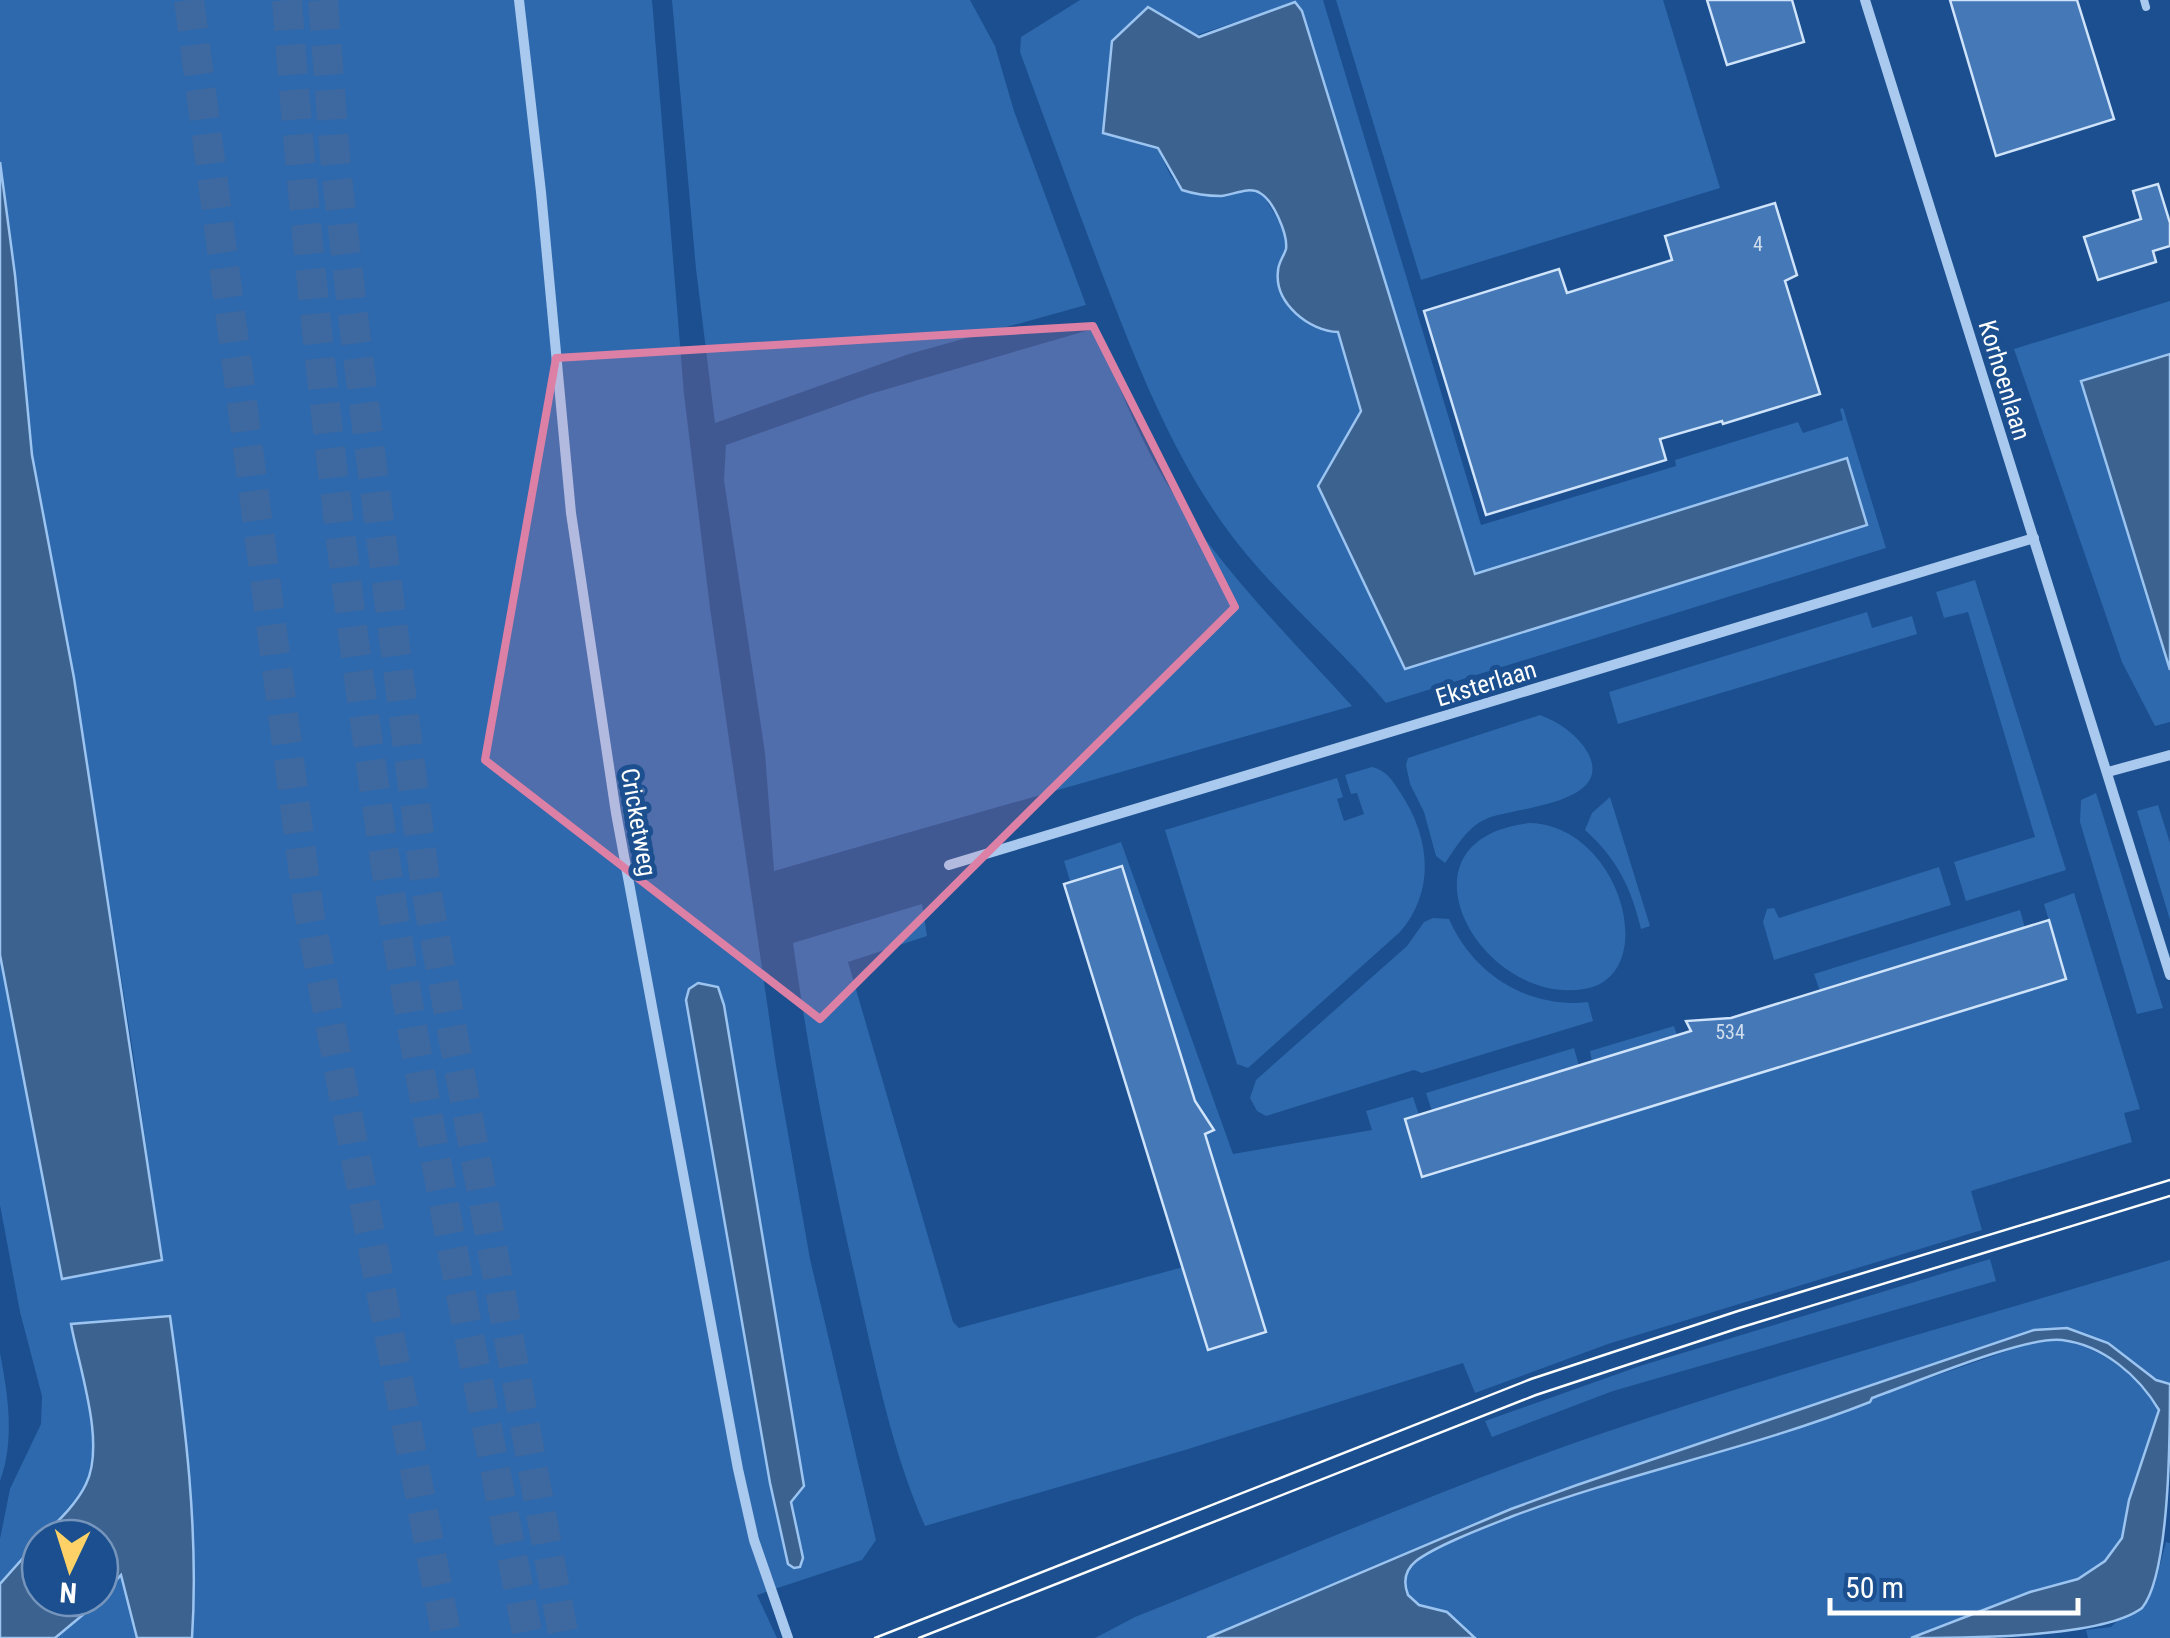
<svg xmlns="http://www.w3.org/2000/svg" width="2170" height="1638" viewBox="0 0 2170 1638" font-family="'Roboto Condensed',sans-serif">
<rect width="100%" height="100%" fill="#1b4f8f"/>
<g fill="#2e69ad" fill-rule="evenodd">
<path d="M0,0H652L684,394L710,608L776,1065L810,1259L876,1540L862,1560L757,1595L777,1638H192C199,1531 185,1422 170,1316L94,1442L87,1483L75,1502L0,1584V1539L10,1489L41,1424L42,1396L20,1312L0,1205V955L62,1279L162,1260L134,1059L74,678L32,455L15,275L0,162Z"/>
<polygon points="672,0 970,0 995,46 1014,111 1086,305 909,354 715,423 696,269"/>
<path d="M1080,0H1323L1481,525L1676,466L1675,460L1798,422L1803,433L1843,420L1840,409L1843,408L1886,548L1386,703C1334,641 1270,590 1223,524C1173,453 1141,374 1110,294C1079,214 1050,133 1020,52L1021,37ZM1295,2L1302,11L1475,574L1846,459L1405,668L1318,486L1362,411L1338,332C1308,332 1277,304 1278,273C1278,263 1287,254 1287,243C1286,232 1277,218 1271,208C1267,202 1264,193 1257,191C1231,183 1198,214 1171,176C1166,167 1162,156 1158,148L1194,36Z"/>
<polygon points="1336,0 1663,0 1720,188 1421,280"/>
<polygon points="2170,301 2170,354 2081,381 2170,670 2170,722 2155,726 2122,662 2014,349"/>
<path d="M1096,328C1119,388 1142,447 1178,501C1228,576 1292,640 1352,706L774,871L765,753L724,480L726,445L870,394Z"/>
<polygon points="1975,580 2066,870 1966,901 1954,862 2035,837 1968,612 1944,618 1936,592"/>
<polygon points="1867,612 1872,628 1912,616 1917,634 1618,724 1609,692"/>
<path d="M1540,715C1559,722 1578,735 1588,753C1615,805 1513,807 1486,819C1466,828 1456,848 1445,863L1436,856L1424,812L1410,784L1406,765L1408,758Z"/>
<path d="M1372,767C1386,770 1393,781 1400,792C1430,837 1436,890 1400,932L1248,1068L1237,1064L1165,830L1337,778L1343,797L1337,799L1344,821L1364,814L1357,793L1351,794L1345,775Z"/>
<polygon points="2096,793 2163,1008 2137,1014 2080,822 2081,800"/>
<path d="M1610,797L1650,926L1641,929C1631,887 1617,859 1585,830L1592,813Z"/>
<polygon points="2158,805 2170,843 2170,920 2137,811"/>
<path d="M1530,823C1622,826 1662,977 1584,989C1480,1006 1387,839 1530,823Z"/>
<path d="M1121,842L1233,1154L1372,1130L1366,1111L1413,1097L1419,1115L1405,1120L1423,1177L2066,979L2044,904L2074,893L2140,1109L2124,1113L2132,1142L1971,1191L1982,1230L1608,1344L1475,1393L1463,1363L1185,1450L925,1526C892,1451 876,1370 858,1290C832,1175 809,1060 793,943L922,904L927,936L848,962L953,1322L959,1328L1187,1266L1064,861Z"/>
<polygon points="1939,867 1951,905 1774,960 1763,922 1767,909 1774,908 1779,918"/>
<polygon points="2020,910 2025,928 1820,991 1814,974"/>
<path d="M1433,918L1449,919C1473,974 1528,1009 1588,1002L1593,1021L1422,1073L1414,1070L1266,1116L1257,1111L1250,1098L1256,1080L1407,946L1424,922Z"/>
<polygon points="1674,1026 1677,1035 1592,1062 1590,1051"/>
<polygon points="1574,1048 1579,1066 1432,1111 1426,1093"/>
<polygon points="1990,1259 1996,1281 1613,1391 1492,1437 1485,1421 1640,1366"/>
<path d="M2170,1260V1384C2154,1380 2144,1369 2130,1359C2100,1336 2072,1325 2034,1330L1511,1509L1207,1638H1095L1135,1617C1291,1555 1447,1486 1606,1432C1792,1368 1982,1317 2170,1260Z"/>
<path d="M2061,1339C2103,1350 2136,1373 2159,1410L2129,1500L2122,1538L2105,1561L2078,1579L2030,1592L1911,1638H1475L1447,1612L1419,1605L1408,1595C1403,1582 1405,1570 1416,1561C1437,1545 1488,1526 1513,1516C1630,1472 1754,1448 1870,1402L1872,1398L2033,1342Z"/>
<path d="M0,1353C8,1395 15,1440 0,1481Z"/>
<polygon points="2166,1542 2170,1543 2170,1638 2088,1638 2086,1630 2111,1627 2155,1584"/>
<polygon points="121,1574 137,1638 55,1638 91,1608"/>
</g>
<g fill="#3c6290" stroke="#9cc4f0" stroke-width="2.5">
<path d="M1295,2L1302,11L1475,574L1847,458L1867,525L1405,669L1318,486L1361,411L1338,332C1309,331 1274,303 1278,271C1278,263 1284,256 1286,249C1288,234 1273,200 1260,193C1249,186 1233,195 1221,196C1208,196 1194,194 1182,190L1158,148L1103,133L1112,41L1148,7L1199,37Z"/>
<polygon points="0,162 15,275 32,455 74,678 162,1260 62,1279 0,955"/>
<polygon points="2170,354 2170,670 2081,381"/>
<polygon points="698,983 718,987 724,1005 804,1486 791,1502 803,1558 800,1567 794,1568 788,1564 770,1483 686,1000 689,989"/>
<path d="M170,1316C185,1422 199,1531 192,1638H137L121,1575L91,1608L55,1638H0V1584L40,1539V1598H100V1538H41C57,1522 76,1505 86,1484C106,1443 79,1368 71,1324Z"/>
<path d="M2067,1328L2108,1343L2156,1380L2170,1384C2170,1434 2170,1574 2142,1608C2102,1638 1966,1638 1911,1638L2030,1592L2078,1579L2105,1561L2122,1538L2129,1500L2159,1410C2139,1376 2103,1345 2062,1340C2027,1335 1912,1384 1872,1398L1870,1402C1754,1448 1631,1472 1513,1516C1488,1526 1437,1545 1416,1561C1405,1570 1403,1582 1408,1595L1419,1605L1447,1612L1475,1638H1207L1511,1509L1577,1485L2034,1330Z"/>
</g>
<g fill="#4478b7" stroke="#cfe3fa" stroke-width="2.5">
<polygon points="1707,0 1792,0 1804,42 1727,65"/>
<polygon points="1950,0 2077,0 2114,119 1996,156"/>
<polygon points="2158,184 2170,223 2170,246 2153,251 2156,262 2098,280 2084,237 2141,219 2133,191"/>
<polygon points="1775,203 1797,275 1785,281 1820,394 1723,424 1722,421 1660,439 1666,460 1486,515 1424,311 1559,269 1567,293 1672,260 1665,236"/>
<polygon points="1122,866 1195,1101 1214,1130 1205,1134 1266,1332 1208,1350 1064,884"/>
<polygon points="2049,920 2066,979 1422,1177 1405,1119 1691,1031 1686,1021 1731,1018"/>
</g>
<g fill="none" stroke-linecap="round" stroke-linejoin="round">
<g stroke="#3d69a0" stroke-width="30" stroke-dasharray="30 15" stroke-linecap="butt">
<polyline points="189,0 309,912 447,1638"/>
<path d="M287,0C309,297 345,598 390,893C429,1142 480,1390 528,1638"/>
<polyline points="323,0 336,169 356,341 426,889 564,1638"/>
</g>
<polyline stroke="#a9c9ee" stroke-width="8" points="2144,0 2146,7"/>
<g stroke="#a9c9ee" stroke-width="10">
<polyline points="519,0 541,192 571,513 616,813 738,1469 754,1540 788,1638"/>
<polyline points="1865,0 2170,975"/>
<polyline points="2108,772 2170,755"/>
<polyline points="949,865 2034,538"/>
</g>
<g stroke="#fff" stroke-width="2.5">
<polyline points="875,1638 1531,1379 1738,1311 2170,1180"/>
<polyline points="919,1638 1536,1395 1739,1328 2170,1196"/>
</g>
</g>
<path fill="#dd80a5" fill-opacity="0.2" stroke="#dd80a5" stroke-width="8" stroke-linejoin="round" d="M1093,326L1235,607L820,1019L485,760L556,358Z"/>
<g text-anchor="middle" stroke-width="10" stroke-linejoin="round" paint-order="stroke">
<g font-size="20" fill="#d0dded">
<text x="1758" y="251">4</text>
<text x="1730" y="1039">534</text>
</g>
<g font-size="25" fill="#fff" stroke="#1b4f8f">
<text transform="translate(2005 380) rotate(73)" y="9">Korhoenlaan</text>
<text transform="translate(1486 683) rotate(-17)" y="9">Eksterlaan</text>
<text transform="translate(639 822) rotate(80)" y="9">Cricketweg</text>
</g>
</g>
<g transform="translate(70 1568) rotate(184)"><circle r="48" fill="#1b4f8f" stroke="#7695bc" stroke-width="2.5"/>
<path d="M0-8L18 38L0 25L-18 38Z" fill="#ffd166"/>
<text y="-15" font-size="28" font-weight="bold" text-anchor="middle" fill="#ffffff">N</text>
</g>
<path d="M1830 1598v15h248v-15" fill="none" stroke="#ffffff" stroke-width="5"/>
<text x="1845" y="1598" font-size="30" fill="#ffffff" stroke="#1b4f8f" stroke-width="8" paint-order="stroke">50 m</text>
</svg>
